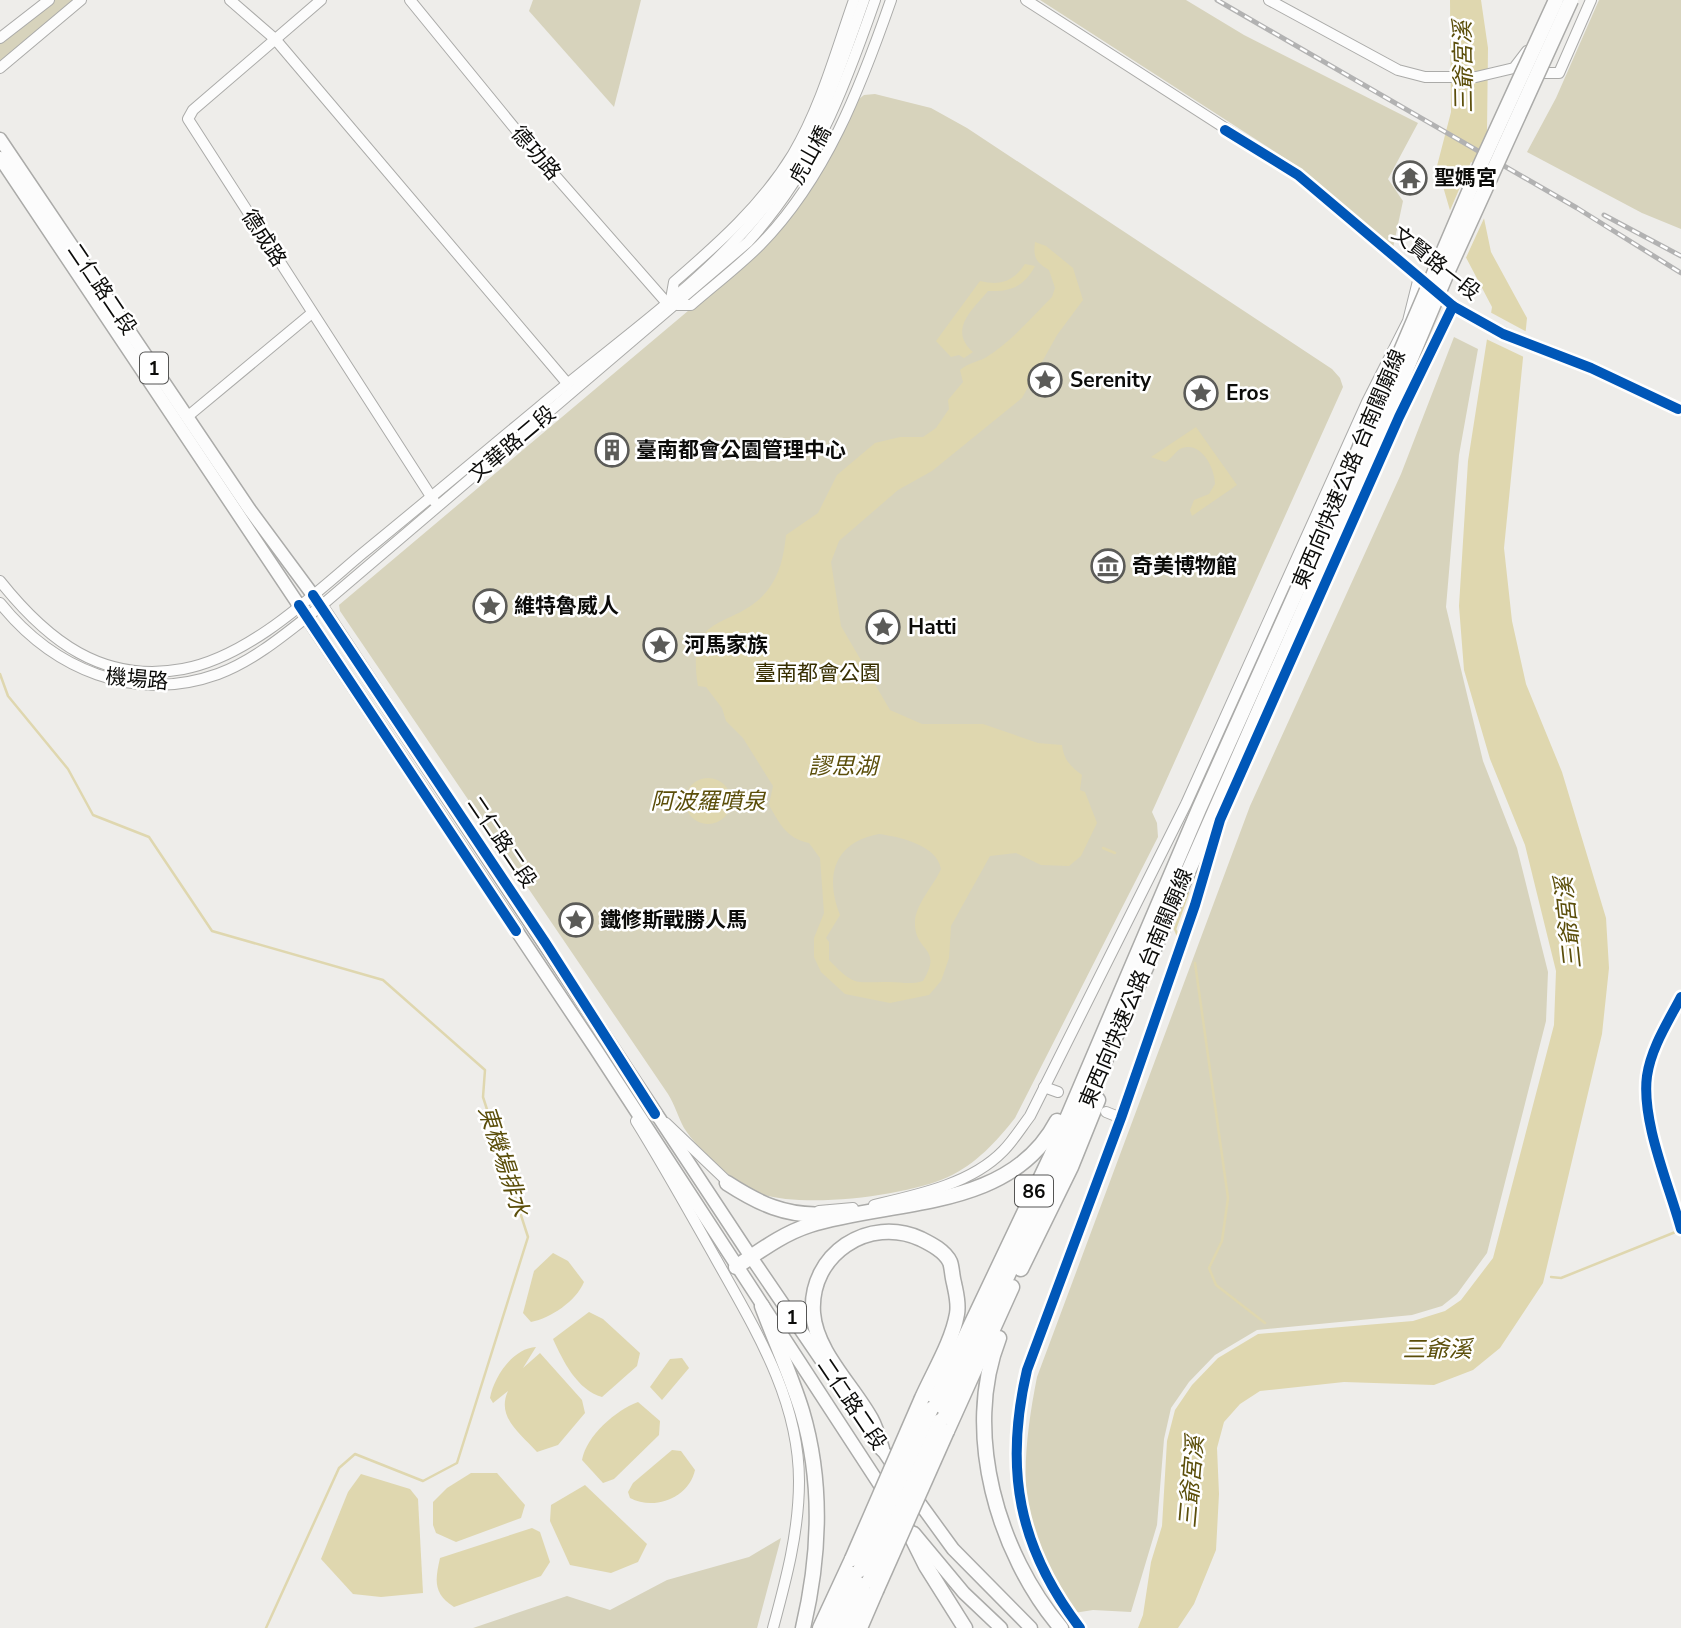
<svg xmlns="http://www.w3.org/2000/svg" width="1681" height="1628" viewBox="0 0 1681 1628" font-family="'Nunito Sans','Noto Sans TC',sans-serif">
<rect width="100%" height="100%" fill="#eeedea"/>
<g fill="#d7d3bc">
<polygon points="52,0 75,0 0,61 0,42"/>
<polygon points="533,0 641,0 614,107 529,11"/>
<polygon points="1040,0 1186,0 1244,35 1418,123 1388,179 1403,201 1393,248 1294,164"/>
<polygon points="1599,0 1681,0 1681,229 1642,213 1527,152 1556,98"/>
<path d="M875,94L931,108L967,128L1332,369L1340,378L1343,387L1152,812L1157,823L1158,837L1015,1118C996,1142 976,1164 948,1177C908,1196 789,1212 750,1189C726,1175 700,1152 684,1128C678,1117 675,1105 668,1094L340,611L339,605L758,252L802,202L836,145L854,103L864,95Z"/>
<path d="M1454,337L1478,349L1459,455L1446,607L1483,761L1517,848L1548,972L1546,1021L1487,1253L1457,1294L1442,1306L1412,1315L1257,1330L1215,1355L1189,1382L1171,1408L1164,1439L1157,1525L1131,1612L1093,1610L1074,1613C1015,1540 1020,1464 1037,1377L1250,806L1401,474Z"/>
<polygon points="781,1538 757,1628 473,1628 567,1596 610,1610 667,1580 749,1557"/>
</g>
<g fill="#dfd7af" fill-rule="evenodd">
<polygon points="1450,0 1481,0 1488,48 1487,131 1475,175 1491,252 1527,318 1504,548 1512,621 1526,684 1562,772 1606,918 1609,968 1602,1034 1543,1283 1500,1348 1473,1370 1434,1385 1344,1382 1260,1391 1240,1404 1224,1422 1217,1448 1219,1494 1216,1550 1194,1604 1178,1628 1138,1628 1143,1615 1151,1562 1162,1526 1167,1441 1175,1410 1192,1385 1218,1358 1258,1334 1413,1321 1445,1311 1461,1300 1493,1258 1554,1025 1556,971 1525,845 1490,759 1464,670 1459,606 1468,461 1492,307 1461,248 1437,166 1451,112"/>
<path d="M1035,242L1046,246L1073,268L1083,300L1057,335L1022,398L932,471L898,490L839,541L831,562L841,626L890,710L922,724H983L1038,743L1062,745C1064,760 1070,766 1082,775L1080,790L1085,792L1097,823L1081,856L1069,866L1041,865L1016,853L990,856L951,926L949,958L941,981L929,995L890,1003L845,994L821,972L814,957V938L824,913L820,858L809,843C786,838 780,824 769,805L773,786L743,738L726,721L722,708L706,687L698,686C685,609 734,631 767,591C780,575 784,555 786,535L818,513L837,475L875,443L900,437H923L936,428L949,409L948,400L963,382L960,370C968,363 977,362 985,358C1011,342 1031,318 1052,297L1055,288L1049,270C1036,262 1033,258 1035,242ZM879,834C900,837 937,845 941,869C934,885 915,905 915,922C914,953 944,946 923,981C910,985 902,982 889,982C855,982 855,987 829,960V942L826,938L840,915C824,875 835,842 879,834Z"/>
<path d="M1025,264L1035,266C1024,287 1010,292 988,291C972,310 948,330 973,352L964,358L959,355L951,357L936,341L980,281C1000,286 1013,282 1025,264Z"/>
<path d="M1196,427L1237,485L1192,516L1190,510L1194,500L1209,494L1215,484C1215,469 1202,441 1182,448C1175,451 1172,459 1165,462L1151,457Z"/>
<circle cx="708" cy="801" r="23"/>
<path d="M553,1253L568,1261L584,1282C576,1301 551,1318 531,1322L523,1313L534,1271Z"/>
<path d="M589,1312L603,1319L640,1353L637,1366L602,1397C577,1390 563,1361 553,1339Z"/>
<path d="M536,1347L523,1368L540,1353L582,1400L585,1413L558,1445L537,1452C520,1433 496,1417 508,1391L493,1403L490,1398C494,1377 513,1348 536,1347Z"/>
<polygon points="682,1358 689,1368 662,1400 650,1387 670,1359"/>
<path d="M638,1402L660,1421L659,1435L614,1479L603,1483L582,1460C586,1436 616,1410 638,1402Z"/>
<path d="M672,1450L681,1451L695,1470C689,1498 654,1511 630,1498L628,1492L633,1483Z"/>
<polygon points="471,1473 497,1473 525,1505 521,1518 456,1542 436,1533 433,1525 433,1502 447,1488"/>
<polygon points="361,1474 410,1489 418,1499 423,1593 381,1597 353,1594 321,1559 348,1492"/>
<polygon points="585,1485 647,1544 638,1562 611,1573 570,1565 550,1521 551,1505"/>
<path d="M532,1528L540,1532L550,1562L541,1576L454,1607C433,1594 435,1580 440,1558Z"/>
</g>
<g fill="#eeedea">
<polygon points="1471,162 1481,167 1478,175 1486,214 1464,262 1448,215"/>
<polygon points="1488,311 1529,333 1526,358 1484,338"/>
<polygon points="718,638 736,641 734,653 698,647 699,642 717,644"/>
</g>
<g fill="none" stroke-linecap="round" stroke-linejoin="round">
<g stroke="#dfd7af" stroke-width="2.5">
<polyline points="0,674 8,696 68,769 93,815 149,837 212,931 383,980 485,1070 483,1097 528,1237 457,1463 423,1481 355,1454 339,1468 266,1628"/>
<polyline points="1103,848 1115,853"/>
<polyline points="1178,936 1175,929 1188,893"/>
<polyline points="1195,963 1228,1198 1222,1241 1209,1268 1216,1285 1265,1323"/>
<polyline points="1551,1277 1561,1278 1678,1231"/>
</g>
<defs>
<g id="minor">
<polyline points="230,0 275,39 567,383"/>
<polyline points="321,0 193,110 188,119 434,501"/>
<polyline points="410,0 530,147 666,302"/>
<polyline points="1026,0 1298,175 1423,280"/>
<polyline points="1269,0 1398,70 1425,77 1476,77 1514,68 1527,51"/>
<polyline points="0,38 49,0"/>
<polyline points="0,68 81,0"/>
<polyline points="1534,73 1559,73 1591,0"/>
<path d="M1434,290C1479,328 1534,345 1588,367C1620,379 1650,396 1681,410"/>
<path d="M671,299L674,282C719,243 762,205 793,154C821,107 836,51 854,0"/>
<path d="M677,305H691C714,285 739,266 760,245C826,178 861,86 891,0"/>
<polyline points="187,417 312,313"/>
<path d="M0,581C47,640 102,684 183,669C249,657 313,595 363,553C422,505 480,456 538,408C618,340 711,279 774,195C818,137 840,68 864,0"/>
<path d="M0,603C53,669 134,704 218,674C256,660 290,630 321,606L748,242C814,169 843,92 875,0"/>
<path d="M1681,997C1668,1022 1651,1048 1647,1076C1641,1121 1669,1185 1681,1229"/>
<polyline points="1044,1087 1058,1092"/>
<polyline points="1106,1112 1121,1118"/>
<path d="M636,1121C664,1166 690,1213 716,1259C755,1329 799,1399 799,1481C799,1532 786,1580 773,1628"/>
<polyline points="666,1123 731,1185"/>
<path d="M874,1205C917,1195 971,1184 1003,1151C1013,1141 1021,1128 1030,1116L1186,804L1367,402L1408,321L1419,277"/>
<polyline points="819,1211 853,1208"/>
<path d="M1080,1628C1018,1547 1004,1469 1027,1370L1121,1118L1195,905L1220,820L1399,417L1453,306"/>
</g>
<g id="major">
<polyline points="0,139 250,510 321,606 751,1257 897,1471"/>
<polyline points="0,158 595,1048 887,1496"/>
<polyline points="913,1494 953,1549 1031,1628"/>
<polyline points="914,1533 964,1593 1001,1628"/>
</g>
<g id="highway">
<path d="M727,1183C758,1203 786,1217 825,1214"/>
<path d="M736,1267C760,1251 782,1234 810,1225C893,1199 1010,1211 1057,1121"/>
<polyline points="1021,1269 1071,1167 1098,1100"/>
<path d="M762,1306C775,1341 791,1375 802,1411C823,1482 820,1556 803,1628"/>
<path d="M999,1338C962,1432 998,1554 1061,1628"/>
<polyline points="931,1409 1051,1156 1199,809 1333,510"/>
<polyline points="940,1421 1060,1163 1345,515"/>
<polyline points="947,1431 1012,1287"/>
<path d="M882,1449C879,1439 876,1428 871,1419C853,1386 816,1352 813,1313C809,1254 869,1215 921,1239C931,1244 945,1251 950,1262C952,1267 952,1276 954,1283C956,1293 959,1303 957,1314C952,1342 934,1371 922,1398"/>
<polyline points="903,1520 926,1566 965,1628"/>
<polyline points="820,1628 852,1559"/>
<polyline points="834,1628 860,1570"/>
<polyline points="847,1628 869,1581"/>
<polyline points="860,1628 876,1591"/>
</g>
</defs>
<use href="#minor" stroke="#ababa9" stroke-width="12"/>
<use href="#major" stroke="#ababa9" stroke-width="15"/>
<use href="#highway" stroke="#ababa9" stroke-width="17"/>
<use href="#minor" stroke="#fcfcfc" stroke-width="10"/>
<use href="#major" stroke="#fcfcfc" stroke-width="12"/>
<use href="#highway" stroke="#fcfcfc" stroke-width="14"/>
<defs>
<g id="rail">
<polyline points="1217,0 1577,208 1681,273"/>
<polyline points="1604,215 1681,256"/>
</g>
</defs>
<use href="#rail" stroke="#b2b2b2" stroke-width="5"/>
<use href="#rail" stroke="#fff" stroke-width="2.5" stroke-dasharray="8" stroke-linecap="butt"/>
<defs>
<g id="highway-bridge">
<polyline points="1333,510 1480,166 1556,0"/>
<polyline points="1345,515 1446,275 1571,0"/>
<polyline points="852,1559 922,1398"/>
<polyline points="860,1570 931,1409"/>
<polyline points="869,1581 940,1421"/>
<polyline points="876,1591 947,1431"/>
</g>
</defs>
<use href="#highway-bridge" stroke="#ababa9" stroke-width="17" stroke-linecap="butt"/>
<use href="#highway-bridge" stroke="#fcfcfc" stroke-width="14"/>
<defs>
<g id="cycleway">
<polyline points="1225,130 1298,175 1453,306 1503,334 1591,368 1678,409"/>
<polyline points="313,595 545,942 655,1114"/>
<polyline points="299,605 516,931"/>
<path d="M1681,997C1668,1022 1651,1048 1647,1076C1641,1121 1669,1185 1681,1229"/>
<path d="M1080,1628C1018,1547 1004,1469 1027,1370L1121,1118L1195,905L1220,820L1399,417L1453,306"/>
</g>
</defs>
<use href="#cycleway" stroke="#fff" stroke-width="15"/>
<use href="#cycleway" stroke="#0057b8" stroke-width="10"/>
</g>
<defs>
<symbol id="temple-ring" viewBox="-11 -11 22 22"><circle r="9.5" fill="#fff" stroke="#5b5b58" stroke-width="1.5"/><path d="M0-6L5-2H3V0L6.5 2.5H4V6H1.5V3h-3V6H-4V2.5H-6.5L-3 0V-2H-5Z" fill="#5b5b58"/></symbol>
<symbol id="sight-ring" viewBox="-11 -11 22 22"><circle r="9.5" fill="#fff" stroke="#5b5b58" stroke-width="1.5"/><path d="M0-6L1.8-2.2L6-1.7L2.9 1.2L3.7 5.4L0 3.3L-3.7 5.4L-2.9 1.2L-6-1.7L-1.8-2.2Z" fill="#5b5b58"/></symbol>
<symbol id="building-ring" viewBox="-11 -11 22 22"><circle r="9.5" fill="#fff" stroke="#5b5b58" stroke-width="1.5"/><path d="M-4-6H4V6H1V3H-1V6H-4ZM-2.5-4.3h1.7v1.8h-1.7ZM.8-4.3h1.7v1.8H.8ZM-2.5-1h1.7V.8h-1.7ZM.8-1h1.7V.8H.8Z" fill="#5b5b58"/></symbol>
<symbol id="museum-ring" viewBox="-11 -11 22 22"><circle r="9.5" fill="#fff" stroke="#5b5b58" stroke-width="1.5"/><path d="M0-6L6-3V-2H-6V-3ZM-5-1h2V3h-2ZM-1-1h2V3h-2ZM3-1h2V3H3ZM-6 4H6V6H-6Z" fill="#5b5b58"/></symbol>
</defs>
<g fill-rule="evenodd">
<use href="#temple-ring" x="1391" y="159" width="38" height="38"/>
<use href="#sight-ring" x="1026" y="361" width="38" height="38"/>
<use href="#sight-ring" x="1182" y="374" width="38" height="38"/>
<use href="#building-ring" x="593" y="431" width="38" height="38"/>
<use href="#museum-ring" x="1089" y="547" width="38" height="38"/>
<use href="#sight-ring" x="471" y="587" width="38" height="38"/>
<use href="#sight-ring" x="864" y="608" width="38" height="38"/>
<use href="#sight-ring" x="641" y="626" width="38" height="38"/>
<use href="#sight-ring" x="557" y="901" width="38" height="38"/>
</g>
<g text-anchor="middle" stroke-width="5" stroke-linejoin="round" paint-order="stroke">
<g fill="#fff" stroke="#555554" stroke-width="2">
<rect x="140" y="352.5" width="28" height="31" rx="5"/>
<rect x="1015" y="1175.5" width="38" height="31" rx="5"/>
<rect x="778" y="1301.5" width="28" height="31" rx="5"/>
</g>
<g font-size="19" font-weight="bold" fill="#0c0c0a">
<text x="154" y="375">1</text>
<text x="1034" y="1198">86</text>
<text x="792" y="1324">1</text>
</g>
<g font-size="21" fill="#0c0c0a" stroke="#fff">
<text transform="translate(536 153) rotate(49)" y="7">德功路</text>
<text transform="translate(810 155) rotate(-61)" y="7">虎山橋</text>
<text transform="translate(264 238) rotate(57)" y="7">德成路</text>
<text transform="translate(1436 263) rotate(38)" y="7">文賢路一段</text>
<text transform="translate(102 289) rotate(56)" y="7">二仁路二段</text>
<text transform="translate(512 444) rotate(-40)" y="7">文華路二段</text>
<text transform="translate(1349 469) rotate(-67)" y="7">東西向快速公路 台南關廟線</text>
<text transform="translate(137 679) rotate(5)" y="7">機場路</text>
<text transform="translate(502 842) rotate(56)" y="7">二仁路二段</text>
<text transform="translate(1136 988) rotate(-67)" y="7">東西向快速公路 台南關廟線</text>
<text transform="translate(852 1404) rotate(56)" y="7">二仁路二段</text>
</g>
<g font-size="21" font-weight="bold" fill="#0c0c0a" stroke="#fff" text-anchor="start">
<text x="1434" y="185">聖媽宮</text>
<text x="1070" y="387">Serenity</text>
<text x="1226" y="400">Eros</text>
<text x="636" y="457">臺南都會公園管理中心</text>
<text x="1132" y="573">奇美博物館</text>
<text x="514" y="613">維特魯威人</text>
<text x="908" y="634">Hatti</text>
<text x="684" y="652">河馬家族</text>
<text x="600" y="927">鐵修斯戰勝人馬</text>
</g>
<g font-size="21" fill="#372e00" stroke="#fff">
<text x="818" y="680">臺南都會公園</text>
</g>
<g font-size="23" font-style="italic" fill="#5b4e0a" stroke="#fff">
<text transform="translate(1463 67) rotate(-91)" y="8">三爺宮溪</text>
<text x="843" y="774">謬思湖</text>
<text x="708" y="809">阿波羅噴泉</text>
<text transform="translate(1568 923) rotate(-96)" y="8">三爺宮溪</text>
<text transform="translate(504 1161) rotate(72)" y="8">東機場排水</text>
<text x="1437" y="1357">三爺溪</text>
<text transform="translate(1191 1482) rotate(-85)" y="8">三爺宮溪</text>
</g>
</g>
</svg>
